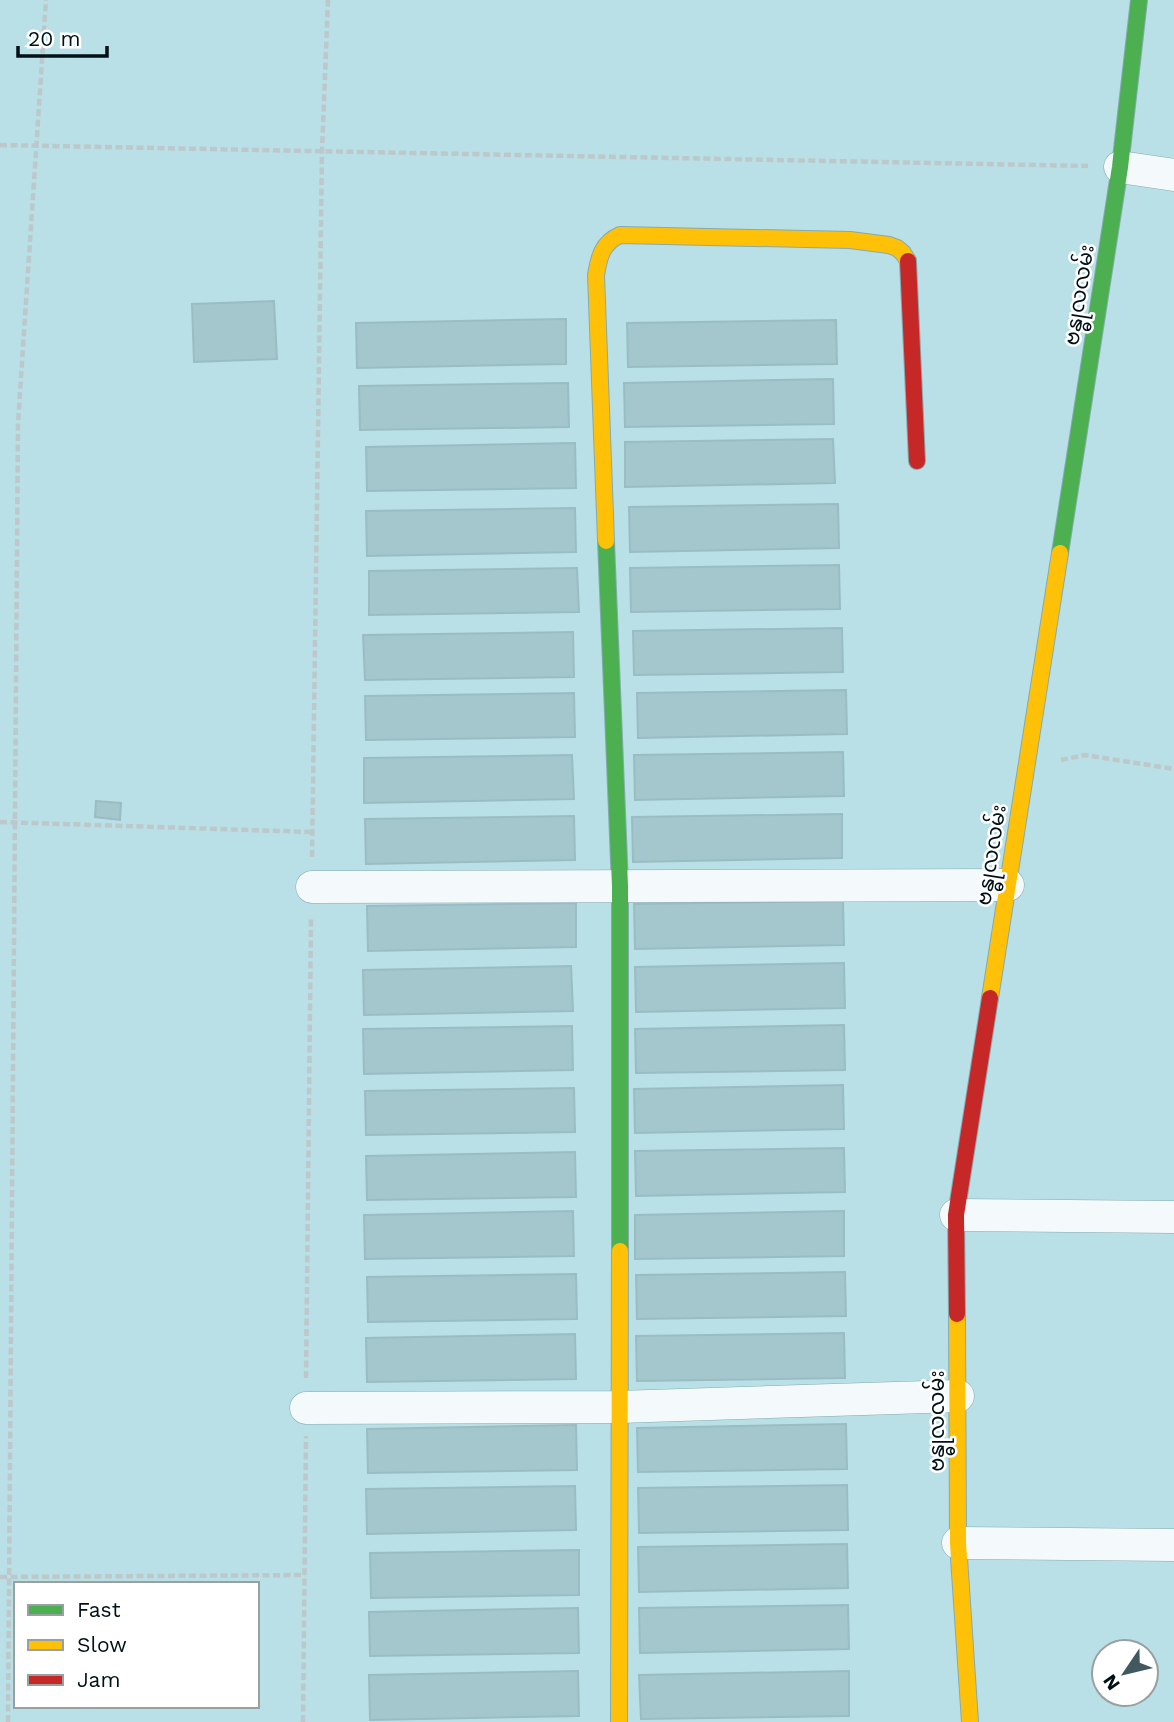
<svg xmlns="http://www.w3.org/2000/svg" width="1174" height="1722" viewBox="0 0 1174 1722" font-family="'Work Sans','Noto Sans Myanmar',sans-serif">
<rect width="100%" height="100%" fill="#b9e0e7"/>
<g fill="#a4c6cd" stroke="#9abdc4" stroke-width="2">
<polygon points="274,301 277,359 194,362 192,304"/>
<polygon points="566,319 566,364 357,368 356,323"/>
<polygon points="836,320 837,364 628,367 627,323"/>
<polygon points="833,379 834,424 625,427 624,383"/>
<polygon points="568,383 569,427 360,430 359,386"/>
<polygon points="833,439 835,483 625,487 625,442"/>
<polygon points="575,443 576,488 367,491 366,447"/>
<polygon points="838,504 839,548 630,552 629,507"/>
<polygon points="575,508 576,552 367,556 366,511"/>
<polygon points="839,565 840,609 631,612 630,568"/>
<polygon points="577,568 579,612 369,615 369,571"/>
<polygon points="842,628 843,672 634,675 633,631"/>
<polygon points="573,632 574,677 365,680 363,635"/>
<polygon points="846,690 847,734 638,738 637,693"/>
<polygon points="574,693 575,737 366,740 365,696"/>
<polygon points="843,752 844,796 635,800 634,755"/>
<polygon points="572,755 574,799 364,803 364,758"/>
<polygon points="96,801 121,803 120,820 95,817"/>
<polygon points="842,814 842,858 633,862 632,817"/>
<polygon points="574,816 575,860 366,864 365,819"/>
<polygon points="843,901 844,945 635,949 634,904"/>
<polygon points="576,903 576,947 368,951 367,906"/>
<polygon points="844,963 845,1008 636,1012 635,967"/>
<polygon points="571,966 573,1011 364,1015 363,970"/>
<polygon points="844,1025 845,1070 636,1073 635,1029"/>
<polygon points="572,1026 573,1070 364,1074 363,1029"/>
<polygon points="843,1085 844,1129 635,1133 634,1089"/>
<polygon points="574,1088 575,1132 366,1135 365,1091"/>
<polygon points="844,1148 845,1192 636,1196 635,1151"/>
<polygon points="575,1152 576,1197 367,1200 366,1156"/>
<polygon points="573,1211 574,1256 365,1259 364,1215"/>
<polygon points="844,1211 844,1256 635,1259 635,1215"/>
<polygon points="845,1272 846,1316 637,1319 636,1275"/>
<polygon points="576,1274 577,1319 368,1322 367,1277"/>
<polygon points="844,1333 845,1378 637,1381 636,1336"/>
<polygon points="575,1334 576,1379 367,1382 366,1338"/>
<polygon points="846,1424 847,1469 638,1472 637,1428"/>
<polygon points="576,1425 577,1470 368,1473 367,1429"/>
<polygon points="847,1485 848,1530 639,1533 638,1488"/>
<polygon points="575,1486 576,1530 367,1534 366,1489"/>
<polygon points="847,1544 848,1588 639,1592 638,1547"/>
<polygon points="579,1550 579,1595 371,1598 370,1553"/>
<polygon points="848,1605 849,1649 640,1653 639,1608"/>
<polygon points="578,1608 579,1653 370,1656 369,1612"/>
<polygon points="578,1671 579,1716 370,1720 369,1675"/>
<polygon points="849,1671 849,1716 641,1719 639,1675"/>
</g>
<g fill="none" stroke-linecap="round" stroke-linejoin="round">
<defs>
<g id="street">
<polyline points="1120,167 1174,175"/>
<polyline points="312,887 1008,885"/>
<polyline points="956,1215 1174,1217"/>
<polyline points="306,1408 619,1407 958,1396"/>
<polyline points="958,1543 1174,1545"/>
</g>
<g id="fast">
<polyline points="606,541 620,886 620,1251"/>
<polyline points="1060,553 1120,167 1139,0"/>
</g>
<g id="slow">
<path d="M606,541L596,275C599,257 602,243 620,235L850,240L889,245L897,248L903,253L908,261"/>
<polyline points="990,998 1060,553"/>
<polyline points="957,1314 958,1543 970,1722"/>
<polyline points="619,1722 620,1251"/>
</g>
<g id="jam">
<polyline points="908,261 917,461"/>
<polyline points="957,1314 956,1215 990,998"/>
</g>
</defs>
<use href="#street" stroke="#85aab1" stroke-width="33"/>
<use href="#fast" stroke="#85aab1" stroke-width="18"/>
<use href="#slow" stroke="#85aab1" stroke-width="18"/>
<use href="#jam" stroke="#85aab1" stroke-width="18"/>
<g stroke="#bdc8ca" stroke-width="4.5" stroke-dasharray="7 3.5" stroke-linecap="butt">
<polyline points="0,145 1088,166"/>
<polyline points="1061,760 1085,755 1174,769"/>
<polyline points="0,822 312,832"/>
<polyline points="312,857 322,151 328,0"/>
<polyline points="306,1378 311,918"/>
<polyline points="0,1577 305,1575"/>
<polyline points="8,1722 18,423 46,0"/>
<polyline points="303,1722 306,1436"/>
</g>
<use href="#street" stroke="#f4fafb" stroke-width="32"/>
<use href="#fast" stroke="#4caf50" stroke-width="16"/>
<use href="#slow" stroke="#ffc107" stroke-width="16"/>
<use href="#jam" stroke="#c62828" stroke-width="16"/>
</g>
<g text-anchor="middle" stroke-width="5" stroke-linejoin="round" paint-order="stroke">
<g font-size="21" fill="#001115" stroke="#fff">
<text transform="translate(1079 295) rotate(-81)" y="7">ဗန္ဓုလလမ်း</text>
<text transform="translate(991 855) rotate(-81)" y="7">ဗန္ဓုလလမ်း</text>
<text transform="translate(937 1421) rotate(-90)" y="7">ဗန္ဓုလလမ်း</text>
</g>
</g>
<rect x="14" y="1582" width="245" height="126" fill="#ffffff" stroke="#99a0a1" stroke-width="2"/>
<rect x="28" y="1605" width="35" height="10" fill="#4caf50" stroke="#99a0a1" stroke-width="2"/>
<text x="77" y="1617" font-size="21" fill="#001115">Fast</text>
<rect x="28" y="1640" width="35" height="10" fill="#ffc107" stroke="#99a0a1" stroke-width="2"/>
<text x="77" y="1652" font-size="21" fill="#001115">Slow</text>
<rect x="28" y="1675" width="35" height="10" fill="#c62828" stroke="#99a0a1" stroke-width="2"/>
<text x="77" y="1687" font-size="21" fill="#001115">Jam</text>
<g transform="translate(1125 1673) rotate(235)"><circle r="33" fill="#ffffff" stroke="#99a0a1" stroke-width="2"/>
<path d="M0-5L12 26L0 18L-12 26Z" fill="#41595e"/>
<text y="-10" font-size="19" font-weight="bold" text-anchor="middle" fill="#001115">N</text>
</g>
<path d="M18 46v10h89v-10" fill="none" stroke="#001115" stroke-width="3.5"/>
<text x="28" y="46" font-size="21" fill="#001115" stroke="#ffffff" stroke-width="5" paint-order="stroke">20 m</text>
</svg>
